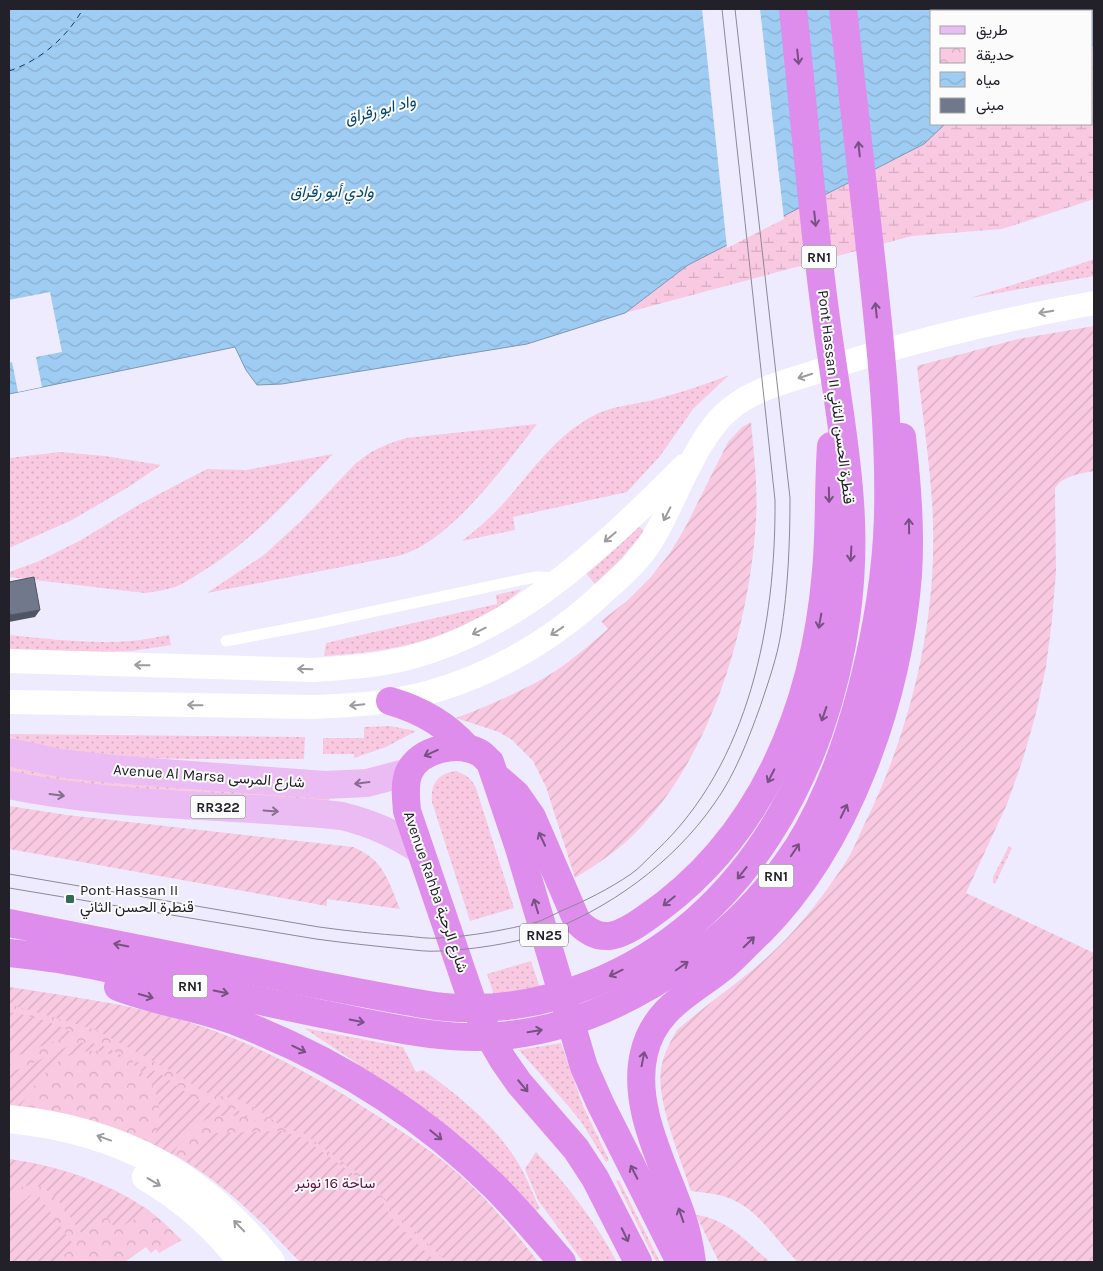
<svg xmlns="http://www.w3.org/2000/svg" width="1103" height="1271" viewBox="0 0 1103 1271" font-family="Karla,Vazirmatn,sans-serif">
<defs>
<pattern id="grass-dots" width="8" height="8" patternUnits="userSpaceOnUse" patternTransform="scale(1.25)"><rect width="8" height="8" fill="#f8c9e0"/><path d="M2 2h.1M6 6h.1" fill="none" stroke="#d4acc0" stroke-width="1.8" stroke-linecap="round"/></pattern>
<pattern id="wetland-marsh" width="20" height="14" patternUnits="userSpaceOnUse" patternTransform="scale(1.25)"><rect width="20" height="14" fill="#f8c9e0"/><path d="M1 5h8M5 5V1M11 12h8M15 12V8" fill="none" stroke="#d4acc0"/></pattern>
<pattern id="park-crowns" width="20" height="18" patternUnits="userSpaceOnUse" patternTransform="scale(1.25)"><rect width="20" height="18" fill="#f8c9e0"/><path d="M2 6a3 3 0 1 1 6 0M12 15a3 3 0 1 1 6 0" fill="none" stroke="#d4acc0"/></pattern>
<pattern id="garden-furrows" width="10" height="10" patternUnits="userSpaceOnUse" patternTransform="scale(1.25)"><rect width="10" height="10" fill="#f8c9e0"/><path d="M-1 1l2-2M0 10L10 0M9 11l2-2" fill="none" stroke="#d4acc0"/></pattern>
<pattern id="water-waves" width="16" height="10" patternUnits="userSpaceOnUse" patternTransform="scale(1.25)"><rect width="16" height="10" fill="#9fccf2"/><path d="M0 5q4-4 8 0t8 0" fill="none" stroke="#89afd0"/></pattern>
</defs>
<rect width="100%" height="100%" fill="#efebfe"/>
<g fill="url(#grass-dots)">
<polygon points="1094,259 1094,276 970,298 1080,264"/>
<path d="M729,375L693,409L660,456L627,492L513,517L515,530L462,541C476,530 490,518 502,505C530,474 553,438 591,417C610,406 632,405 653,400C679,393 704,385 729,375Z"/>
<path d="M537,424C505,465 450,543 398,556L207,593L264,555L301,521L356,463L371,452L388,444L406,438Z"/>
<polygon points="60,452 105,456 161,465 127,488 70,521 9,548 9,458"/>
<path d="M333,454C294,494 258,535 211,566C199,573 188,582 175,587C165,590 155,592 145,593L9,577V572L37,562L81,540L140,504L207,469L246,470Z"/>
<polygon points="639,526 644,531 621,559 595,584 584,571"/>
<path d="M522,589C472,636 391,653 324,656L326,643L497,604L496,595Z"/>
<path d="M9,635C49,639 90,644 130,641C143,640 156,637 169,635L171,645L132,651L94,652L17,650L9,649Z"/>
<polygon points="390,726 416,731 386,747 354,758 354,754 323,754 323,738 364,738 364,727"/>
<path d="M9,734L305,737L304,759C208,758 102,765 9,737Z"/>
<polygon points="9,764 75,778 111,783 329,798 329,802 111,788 9,773"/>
<path d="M456,771C466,775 471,778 476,788L514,908L470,921L432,802C430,784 438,773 456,771Z"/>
<polygon points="1009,846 1012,848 995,884 993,882 993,877"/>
<polygon points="531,961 541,991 497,1004 487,974"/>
<path d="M304,1028L403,1047L416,1072L423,1070C459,1095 501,1130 522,1170C529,1182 533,1196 540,1208L535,1212L382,1080Z"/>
<polygon points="561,1043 583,1106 609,1160 606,1162 582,1123 570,1108 519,1050"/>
<path d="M536,1152C569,1187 594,1220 617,1262H583L538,1200L525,1169Z"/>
<polygon points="619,1180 660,1262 656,1262 616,1181"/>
</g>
<polygon fill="url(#wetland-marsh)" points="1094,45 1094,199 1002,229 912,236 625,313 688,265 924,144 945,124 1092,124 1092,46"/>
<g fill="url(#park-crowns)">
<path d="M9,987C70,997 132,1004 191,1023C249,1041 302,1069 354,1101C383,1120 412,1137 439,1158C477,1187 509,1224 538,1262H300C256,1215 212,1171 153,1144C133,1135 111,1131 91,1127C63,1121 36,1115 9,1109Z"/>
<path d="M9,1159C57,1166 107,1181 148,1210C160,1218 171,1230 182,1240L159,1253L156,1249L151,1253L146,1247L125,1262H9Z"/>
</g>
<g fill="url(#garden-furrows)">
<path d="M1094,326V471C1080,474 1064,475 1055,488L1056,572L1052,620L1046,667L1036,713L1023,759L1007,804L966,893L1094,953V1262H798C772,1237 757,1204 719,1195C710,1193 700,1192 691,1191C681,1159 656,1101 661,1069C663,1055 670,1042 677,1030C709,1002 746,978 776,949C803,923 827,891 847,860C854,849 859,835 865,823C905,742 931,645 933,554C935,492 924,429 917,366L1018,339Z"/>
<path d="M751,422C754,455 758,487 756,520C750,623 713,751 641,827C622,848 599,863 575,878L546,787L533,761L512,740L499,732L456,718C490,705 523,691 554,672C573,659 591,644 608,629L601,621L628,600L650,578L670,553L686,526L728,442L742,427Z"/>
<path d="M9,806L67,815L353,847C384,860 388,880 400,909L327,899V906L9,849Z"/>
<path d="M9,987C70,997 132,1004 191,1023C250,1042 304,1070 357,1103C385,1121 413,1138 439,1158C477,1187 509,1224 538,1262H447L401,1218L369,1181L303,1133L286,1129L253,1107L237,1099L213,1095L202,1091L177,1074L96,1030L9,1004Z"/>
<path d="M9,1012C33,1016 55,1023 77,1035L52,1042L9,1059Z"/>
<path d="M87,1042L104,1046L125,1057L124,1058C115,1056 106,1052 97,1051C55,1049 39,1081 17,1110L9,1109V1072C36,1066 59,1045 87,1042Z"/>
<path d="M134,1060L164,1076L196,1100L235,1109L257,1121C235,1113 207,1112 189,1131C183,1138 178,1147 172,1154L151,1143C168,1112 158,1084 132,1063Z"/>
<path d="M281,1131L303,1138L367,1184L381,1199L393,1220L436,1262H300C264,1224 229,1188 185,1161C194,1149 202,1139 216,1133Z"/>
<path d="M9,1159C59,1166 107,1183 150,1211L116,1229L106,1216L82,1234C68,1215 50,1177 22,1187C17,1188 13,1192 9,1195Z"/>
<polygon points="36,1192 75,1247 53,1262 9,1262 9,1211"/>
<path d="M696,1215C728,1219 747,1242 770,1262H719Z"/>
</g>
<polygon fill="url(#water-waves)" stroke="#7a98b6" points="9,9 1094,9 1094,45 1092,46 1092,11 932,11 932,124 945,124 924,144 688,265 625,313 527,344 282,384 257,385 246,370 235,347 9,394"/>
<g fill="#efebfe">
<polygon points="702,9 760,9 784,219 727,248"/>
<polygon points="50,292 62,352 36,357 42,387 18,392 12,362 9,363 9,300"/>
</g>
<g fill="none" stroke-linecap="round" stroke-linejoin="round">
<path stroke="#03446b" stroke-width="1" stroke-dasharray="6 5" stroke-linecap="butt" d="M9,71C41,60 66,38 83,9"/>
<polyline stroke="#fff" stroke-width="11" points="226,641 315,624 525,579 537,577 557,578"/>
<g stroke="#fff" stroke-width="24">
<path d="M9,661L314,670C340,668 365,667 390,662C509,639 601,549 684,466"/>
<path d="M9,702L314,707C339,706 364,705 389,701C469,689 546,647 605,591C622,576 640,560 652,540C676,501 696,436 730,409C755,388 789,381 819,371C909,341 1001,320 1094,303"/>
</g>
<g stroke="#fff" stroke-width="28">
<path d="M9,1119C120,1130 202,1174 271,1262"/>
<path d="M146,1177C183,1199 216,1227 242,1262"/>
</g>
<g stroke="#ebbbf4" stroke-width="28">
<polyline points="9,752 60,763 111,769 325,785 367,783 409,772"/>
<path d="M9,785C119,808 231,804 342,816C373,824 393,833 420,850"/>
</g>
<g stroke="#de8dec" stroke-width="28">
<path d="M390,701C421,710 446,724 467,748"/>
<path d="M500,780L516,794L532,817L577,921C601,947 622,935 646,918C762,839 815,707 826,571C830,529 828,488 831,446"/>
<path d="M9,923C100,941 190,959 281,977C317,985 353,991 389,998C416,1003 444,1009 472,1008C553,1008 634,974 695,921C809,821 861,651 850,502C846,440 834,379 826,318C812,216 804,112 793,9"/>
<path d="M9,953C29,955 49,957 69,961C94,965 120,971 145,977C204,989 263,1002 322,1014C384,1026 447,1043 510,1035C578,1027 637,998 691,959C733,929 770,890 798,847C852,760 885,619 888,516C890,433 881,349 872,266C862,181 853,95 843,9"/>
<path d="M118,987C156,1002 199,1007 237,1022C333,1059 421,1114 494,1186C518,1210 540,1236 562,1262"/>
<path d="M638,1262L595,1178L576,1149L519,1083L503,1060L489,1036L471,998L407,811C406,798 404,784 409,772C420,749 457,741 478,752C483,754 486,759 490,762L519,848L584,1067L600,1103L680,1262"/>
<path d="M692,1262C690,1247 687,1232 682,1217C665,1166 631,1108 644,1053C655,1006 694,992 727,964C738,954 749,942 760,932C849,843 898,699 908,575C911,529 907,483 902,437"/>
</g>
<g stroke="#8c8998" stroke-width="1">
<path d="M9,874L319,927C348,931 377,934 406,936C417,937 429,939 440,938C472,936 506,930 537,922C545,919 553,915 561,911C585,901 609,889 631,874C640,868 648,858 656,851C750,763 776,623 775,500L722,9"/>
<path d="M9,888L316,939C345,943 375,946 404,949C415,950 427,952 439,951C469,950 512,944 541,934C608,910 673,863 714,804C735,775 748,740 760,707C768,683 777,658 781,633C788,589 790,543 790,498L735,9"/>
</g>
</g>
<polygon fill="#4f5462" points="40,610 35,617 9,622 9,618 10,615"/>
<polygon fill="#71788c" stroke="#4f5462" points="34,577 40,610 10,615 9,606 9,582"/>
<defs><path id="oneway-shaft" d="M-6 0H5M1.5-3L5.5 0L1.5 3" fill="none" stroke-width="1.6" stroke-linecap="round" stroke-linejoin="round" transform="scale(1.25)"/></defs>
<g stroke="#775181">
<use href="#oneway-shaft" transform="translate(798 57) rotate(84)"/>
<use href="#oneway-shaft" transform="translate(859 149) rotate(-96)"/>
<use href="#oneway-shaft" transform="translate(815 219) rotate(84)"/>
<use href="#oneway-shaft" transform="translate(876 310) rotate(-96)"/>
<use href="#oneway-shaft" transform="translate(829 495) rotate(89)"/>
<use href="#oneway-shaft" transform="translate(909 526) rotate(-91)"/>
<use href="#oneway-shaft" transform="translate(851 554) rotate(93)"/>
<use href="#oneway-shaft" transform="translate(820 621) rotate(100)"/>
<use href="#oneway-shaft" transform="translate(824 714) rotate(109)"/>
<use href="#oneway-shaft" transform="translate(431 753) rotate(156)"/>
<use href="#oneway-shaft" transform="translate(771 776) rotate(117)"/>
<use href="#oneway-shaft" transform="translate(844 811) rotate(-64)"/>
<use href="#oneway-shaft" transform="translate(542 839) rotate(-115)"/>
<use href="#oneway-shaft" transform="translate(795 850) rotate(-56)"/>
<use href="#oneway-shaft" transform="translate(742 873) rotate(128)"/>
<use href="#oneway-shaft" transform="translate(669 901) rotate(141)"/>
<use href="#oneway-shaft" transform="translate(536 906) rotate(-107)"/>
<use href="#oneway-shaft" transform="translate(749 942) rotate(-44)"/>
<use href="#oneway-shaft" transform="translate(121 945) rotate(-169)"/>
<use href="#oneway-shaft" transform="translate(682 966) rotate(-35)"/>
<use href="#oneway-shaft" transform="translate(616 973) rotate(154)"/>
<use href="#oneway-shaft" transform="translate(221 992) rotate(12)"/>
<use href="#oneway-shaft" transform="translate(146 996) rotate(16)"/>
<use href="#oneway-shaft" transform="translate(357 1021) rotate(11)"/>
<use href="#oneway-shaft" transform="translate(535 1031) rotate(-10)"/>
<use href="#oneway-shaft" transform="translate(299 1049) rotate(26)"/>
<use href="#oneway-shaft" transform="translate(643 1059) rotate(-79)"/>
<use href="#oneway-shaft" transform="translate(523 1086) rotate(50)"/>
<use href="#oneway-shaft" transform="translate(436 1135) rotate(39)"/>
<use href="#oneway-shaft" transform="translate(634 1172) rotate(-117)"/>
<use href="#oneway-shaft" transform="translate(681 1215) rotate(-109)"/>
<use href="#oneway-shaft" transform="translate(625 1235) rotate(64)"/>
</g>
<g stroke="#9c9b9f">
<use href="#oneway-shaft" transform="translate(1046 312) rotate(170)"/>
<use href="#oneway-shaft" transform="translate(805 376) rotate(162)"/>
<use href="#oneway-shaft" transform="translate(667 514) rotate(117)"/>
<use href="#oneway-shaft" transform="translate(610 537) rotate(140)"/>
<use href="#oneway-shaft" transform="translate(479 631) rotate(153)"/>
<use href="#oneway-shaft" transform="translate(557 631) rotate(146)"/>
<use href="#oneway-shaft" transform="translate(142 665) rotate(-179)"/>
<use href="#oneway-shaft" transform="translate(305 669) rotate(-178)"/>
<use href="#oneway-shaft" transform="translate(195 705) rotate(-179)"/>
<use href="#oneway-shaft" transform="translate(357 705) rotate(174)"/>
<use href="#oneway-shaft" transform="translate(104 1138) rotate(-160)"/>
<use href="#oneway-shaft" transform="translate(154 1182) rotate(31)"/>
<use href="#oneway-shaft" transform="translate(239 1226) rotate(-134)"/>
</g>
<g stroke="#866e8e">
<use href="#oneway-shaft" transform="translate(362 783) rotate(173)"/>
<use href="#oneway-shaft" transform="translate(57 795) rotate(7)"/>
<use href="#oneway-shaft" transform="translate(271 811) rotate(4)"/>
</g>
<rect fill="#316c55" stroke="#fbfbfb" stroke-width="2" x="65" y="894" width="10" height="10" rx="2.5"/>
<g text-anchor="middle" stroke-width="4" stroke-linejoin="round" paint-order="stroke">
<g fill="#fbfbfb" stroke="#636268" stroke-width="1">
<rect x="801.5" y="245.5" width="35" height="23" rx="4"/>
<rect x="190.5" y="795.5" width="55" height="23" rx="4"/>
<rect x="758.5" y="864.5" width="35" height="23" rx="4"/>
<rect x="520" y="923.5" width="48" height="23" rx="4"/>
<rect x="172.5" y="974.5" width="35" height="23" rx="4"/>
</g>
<g font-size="14" font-weight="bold" fill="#222029">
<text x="819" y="262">RN1</text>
<text x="218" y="812">RR322</text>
<text x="776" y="881">RN1</text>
<text x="544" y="940">RN25</text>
<text x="190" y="991">RN1</text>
</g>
<g font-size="15" fill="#222029" stroke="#fbfbfb">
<text transform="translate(836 397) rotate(83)" y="5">Pont Hassan II قنطرة الحسن الثاني</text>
<text transform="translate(209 776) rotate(4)" y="5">Avenue Al Marsa شارع المرسى</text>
<text transform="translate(436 892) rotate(71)" y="5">Avenue Rahba شارع الرحبة</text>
</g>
<g font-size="15" fill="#222029" stroke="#fbfbfb" text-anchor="start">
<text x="80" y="895">Pont Hassan II<tspan x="80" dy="17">قنطرة الحسن الثاني</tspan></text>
</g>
<g font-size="15" fill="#5f1342" stroke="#fbfbfb">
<text x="335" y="1188">ساحة 16 نونبر</text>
</g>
<g font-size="16" font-style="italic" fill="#03446b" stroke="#fbfbfb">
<text transform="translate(380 109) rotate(-15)" y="6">واد ابو رقراق</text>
<text x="332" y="197">وادي أبو رقراق</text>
</g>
</g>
<rect width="1103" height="1271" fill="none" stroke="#222029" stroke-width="20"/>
<rect x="930" y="10" width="162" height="115" fill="#fbfbfb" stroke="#a4a3a7"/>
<rect x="940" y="26" width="25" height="8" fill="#ebbbf4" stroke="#a4a3a7"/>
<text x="976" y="35" font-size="15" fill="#222029">طريق</text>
<rect x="940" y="48" width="25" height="15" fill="url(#park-crowns)" stroke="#a4a3a7"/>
<text x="976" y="60" font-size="15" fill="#222029">حديقة</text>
<rect x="940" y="72" width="25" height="15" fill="url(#water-waves)" stroke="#a4a3a7"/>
<text x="976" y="85" font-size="15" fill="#222029">مياه</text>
<rect x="940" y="98" width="25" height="15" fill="#71788c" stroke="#a4a3a7"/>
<text x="976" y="110" font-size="15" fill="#222029">مبنى</text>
</svg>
